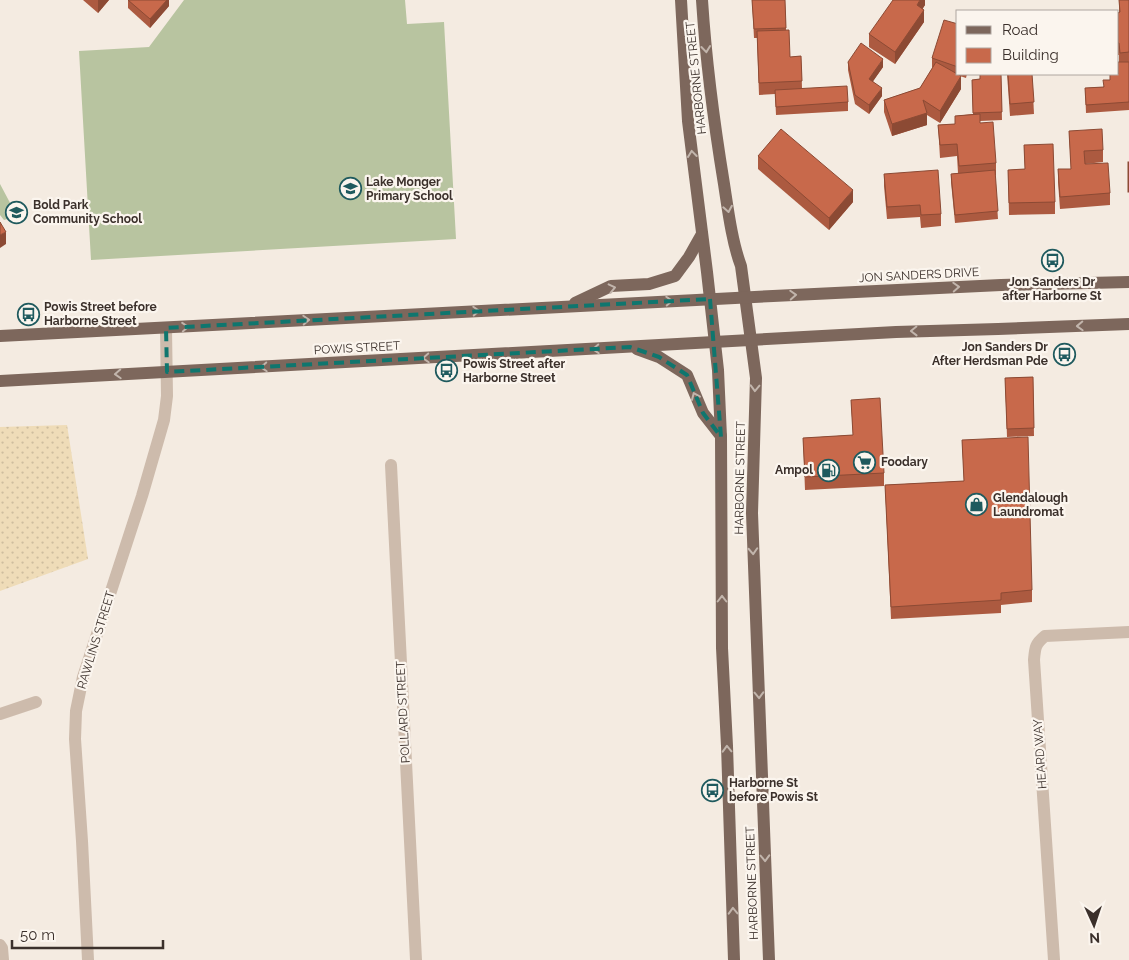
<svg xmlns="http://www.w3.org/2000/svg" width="1129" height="960" viewBox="0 0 1129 960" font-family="Raleway,sans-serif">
<defs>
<pattern id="sand-dots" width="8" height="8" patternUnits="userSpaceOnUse" patternTransform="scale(1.25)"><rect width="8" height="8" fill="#efdcb8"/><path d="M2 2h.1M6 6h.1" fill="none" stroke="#cebd9e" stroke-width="1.8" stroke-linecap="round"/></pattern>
</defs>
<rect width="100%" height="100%" fill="#f4ebe1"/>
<g fill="#b8c4a0">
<polygon points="184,0 405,0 407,24 444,22 456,239 91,260 79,51 149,47"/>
<polygon points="0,184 17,216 4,220 0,215"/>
</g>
<polygon fill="url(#sand-dots)" points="67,425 88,559 0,591 0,427"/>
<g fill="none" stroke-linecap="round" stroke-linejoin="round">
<g stroke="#cdbbac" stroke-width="12">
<polyline points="391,465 416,960"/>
<polyline points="0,714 36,702"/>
<polyline points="0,945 2,948 3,960"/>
<polyline points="88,960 82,841 75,739 76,711 83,677 142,496 164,420 167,396 166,328"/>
<path d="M1054,960L1034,660C1035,648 1035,644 1045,636L1129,632"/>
</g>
<g stroke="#7d675c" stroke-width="12">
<polyline points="681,0 688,121 707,272 718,370 721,437 722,648 727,746 734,960"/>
<path d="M702,0C706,62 714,123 724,184C728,210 732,242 741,266L756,378L752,513L769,960"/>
<polyline points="575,303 611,286 649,284 675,276 689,257 702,234"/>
<polyline points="0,336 773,296 1001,285 1129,282"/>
<polyline points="637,349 659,357 687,375 703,413 721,436"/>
<polyline points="0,381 896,332 998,329 1129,324"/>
</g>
</g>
<g fill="#ac5a40">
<polygon points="83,0 109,0 98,13"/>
<polygon points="128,0 169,0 169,6 150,28 128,8"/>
<polygon points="752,0 785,0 786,30 790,57 801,56 802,88 848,102 848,111 776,115 775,94 759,95 757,38 754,38"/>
<polygon points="925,0 925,5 923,8 924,22 895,64 869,47 869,34"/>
<polygon points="1119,0 1129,0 1129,110 1086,113 1085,88 1103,87 1110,80 1110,74 1118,74 1119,62 1119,55 1118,55 1118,13 1119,12"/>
<polygon points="958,24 958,74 967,74 966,78 960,76 961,89 940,123 927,115 927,125 892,136 884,112 884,100 920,88 933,67 932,67 932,58"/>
<polygon points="848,62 883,67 873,81 882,96 869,114 855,104 848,70"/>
<polygon points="1001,74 1002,120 980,121 980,123 996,163 996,175 995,175 998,219 955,223 951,182 951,174 958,173 957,156 940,158 938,125 955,124 955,116 973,114 972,80 979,79"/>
<polygon points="1007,74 1032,74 1034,114 1010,116"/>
<polygon points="1069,131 1103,150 1103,162 1085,164 1110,193 1110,205 1060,209 1058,182 1058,169 1071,169"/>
<polygon points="1024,145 1055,202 1055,214 1009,215 1008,170 1025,169"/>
<polygon points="758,156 853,202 829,230 758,169"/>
<polygon points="884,174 941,214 941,226 921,228 920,217 887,219 884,186"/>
<polygon points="1033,377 1034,436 1007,437 1005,378"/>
<polygon points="851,400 884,473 884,486 805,490 803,438 853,435"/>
<polygon points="962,440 1032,590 1032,602 1001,605 1001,613 891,619 885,485 964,481"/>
</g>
<g fill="#8c4a34">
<polygon points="98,0 109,0 98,13"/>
<polygon points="167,0 169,0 169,6 150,28 150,19"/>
<polygon points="920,0 925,0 925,5 917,17 917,5"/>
<polygon points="924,10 924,22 895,64 895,52"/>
<polygon points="883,59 883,67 869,87 869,79"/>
<polygon points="961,76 961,89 940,123 940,111"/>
<polygon points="882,88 882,96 869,114 869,105"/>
<polygon points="927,113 927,125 892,136 892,124"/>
<polygon points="853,190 853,202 829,230 829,218"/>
<polygon points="6,232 6,244 0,248 0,235"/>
</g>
<g fill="#c8694b" stroke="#8c4a34">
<polygon points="128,0 167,0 150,19"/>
<polygon points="752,0 785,0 786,28 754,29"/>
<polygon points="893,0 920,0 917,5 924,10 895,52 869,34"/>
<polygon points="1119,0 1129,0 1129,52 1120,53 1119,43 1118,43 1118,13 1120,12"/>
<polygon points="944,20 958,24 958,67 932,58"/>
<polygon points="789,30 790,57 801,56 802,81 759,83 757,31"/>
<polygon points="861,43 883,59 869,79 882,88 869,105 855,95 848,62"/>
<polygon points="936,62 961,76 940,111 923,100 927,113 892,124 884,100 920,88"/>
<polygon points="1118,62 1129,62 1129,102 1086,105 1085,88 1104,87 1103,80 1110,80 1110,74 1118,74"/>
<polygon points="980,74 1001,74 1002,112 973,113 972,80 980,79"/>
<polygon points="1008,74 1032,74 1034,102 1010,104"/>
<polygon points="847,86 848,102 776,107 775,90"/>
<polygon points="980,114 980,123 993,122 996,163 959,166 957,144 940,145 938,125 955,124 955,116"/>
<polygon points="781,129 853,190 829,218 758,156"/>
<polygon points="1102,129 1103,150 1084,151 1085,164 1108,163 1110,193 1060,197 1058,169 1071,169 1069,131"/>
<polygon points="1053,144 1055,202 1009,203 1008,170 1025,169 1024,145"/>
<rect x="1128" y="162" width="1" height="30"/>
<polygon points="938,170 941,214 921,215 920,205 887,207 884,174"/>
<polygon points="995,170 998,211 955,215 951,174"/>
<polygon points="0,222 6,232 0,235"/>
<polygon points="1033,377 1034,428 1007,429 1005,378"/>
<polygon points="880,398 884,473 805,477 803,438 853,435 851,400"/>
<polygon points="1028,437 1032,590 1001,593 1001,600 891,607 885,485 964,481 962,440"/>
</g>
<defs><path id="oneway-chevron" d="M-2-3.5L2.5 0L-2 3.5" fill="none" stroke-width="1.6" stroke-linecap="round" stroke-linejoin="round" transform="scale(1.25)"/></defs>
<g stroke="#c2b5ac">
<use href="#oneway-chevron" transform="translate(706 49) rotate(84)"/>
<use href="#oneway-chevron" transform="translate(692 154) rotate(-97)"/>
<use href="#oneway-chevron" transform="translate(728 209) rotate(80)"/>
<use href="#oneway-chevron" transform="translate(956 287) rotate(-3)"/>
<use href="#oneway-chevron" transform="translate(612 288) rotate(-13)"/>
<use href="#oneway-chevron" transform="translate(793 295) rotate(-3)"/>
<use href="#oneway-chevron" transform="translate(669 301) rotate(-3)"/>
<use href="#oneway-chevron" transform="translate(476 311) rotate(-3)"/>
<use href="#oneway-chevron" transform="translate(306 320) rotate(-3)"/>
<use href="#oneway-chevron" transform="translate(1080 326) rotate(178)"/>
<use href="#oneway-chevron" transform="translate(185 327) rotate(-4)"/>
<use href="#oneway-chevron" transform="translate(914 331) rotate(179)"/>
<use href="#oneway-chevron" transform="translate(596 349) rotate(177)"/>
<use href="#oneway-chevron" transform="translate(426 358) rotate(177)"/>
<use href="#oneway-chevron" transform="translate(264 367) rotate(177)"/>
<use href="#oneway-chevron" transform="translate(118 374) rotate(177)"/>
<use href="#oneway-chevron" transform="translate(755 388) rotate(92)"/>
<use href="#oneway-chevron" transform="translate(695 396) rotate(-113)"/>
<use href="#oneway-chevron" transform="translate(753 551) rotate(87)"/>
<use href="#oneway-chevron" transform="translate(722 599) rotate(-90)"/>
<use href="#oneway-chevron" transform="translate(759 695) rotate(88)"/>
<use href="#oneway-chevron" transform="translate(727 749) rotate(-92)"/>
<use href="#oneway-chevron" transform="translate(765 858) rotate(88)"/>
<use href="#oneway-chevron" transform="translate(733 911) rotate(-92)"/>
</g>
<path fill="none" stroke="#0f766e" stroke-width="4" stroke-dasharray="10 6" stroke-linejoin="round" d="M710,299L721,437L703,413L687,375L659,357L630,347L167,372L166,328Z"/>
<defs>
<symbol id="school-ring" viewBox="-11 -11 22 22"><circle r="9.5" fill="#fbf5ee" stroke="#1f5a5e" stroke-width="1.5"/><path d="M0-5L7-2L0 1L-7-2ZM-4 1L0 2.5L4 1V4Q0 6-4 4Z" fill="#1f5a5e"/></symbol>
<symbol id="bus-ring" viewBox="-11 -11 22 22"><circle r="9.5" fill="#fbf5ee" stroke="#1f5a5e" stroke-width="1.5"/><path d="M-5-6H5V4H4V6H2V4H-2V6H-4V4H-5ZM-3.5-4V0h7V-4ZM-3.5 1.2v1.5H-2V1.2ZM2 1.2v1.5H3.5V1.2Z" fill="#1f5a5e"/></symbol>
<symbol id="supermarket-ring" viewBox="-11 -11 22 22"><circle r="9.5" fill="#fbf5ee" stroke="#1f5a5e" stroke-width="1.5"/><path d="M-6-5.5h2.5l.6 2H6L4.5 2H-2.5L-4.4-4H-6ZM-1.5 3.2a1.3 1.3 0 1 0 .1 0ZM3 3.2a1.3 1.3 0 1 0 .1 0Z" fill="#1f5a5e"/></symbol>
<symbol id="fuel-ring" viewBox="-11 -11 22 22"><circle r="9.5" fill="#fbf5ee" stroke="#1f5a5e" stroke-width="1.5"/><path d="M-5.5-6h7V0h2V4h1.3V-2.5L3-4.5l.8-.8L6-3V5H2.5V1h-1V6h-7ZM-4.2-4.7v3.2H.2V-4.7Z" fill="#1f5a5e"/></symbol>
<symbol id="shop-ring" viewBox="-11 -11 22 22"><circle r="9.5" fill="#fbf5ee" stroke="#1f5a5e" stroke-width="1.5"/><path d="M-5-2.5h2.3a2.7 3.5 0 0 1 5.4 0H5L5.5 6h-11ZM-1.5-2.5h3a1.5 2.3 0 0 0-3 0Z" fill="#1f5a5e"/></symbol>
</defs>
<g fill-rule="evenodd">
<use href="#school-ring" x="338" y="176" width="25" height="25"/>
<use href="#school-ring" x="4" y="200" width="25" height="25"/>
<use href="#bus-ring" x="1040" y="248" width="25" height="25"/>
<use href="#bus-ring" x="16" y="302" width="25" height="25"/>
<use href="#bus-ring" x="1052" y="342" width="25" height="25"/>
<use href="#bus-ring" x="434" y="358" width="25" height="25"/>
<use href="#supermarket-ring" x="852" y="450" width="25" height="25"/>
<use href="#fuel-ring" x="816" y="458" width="25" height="25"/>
<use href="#shop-ring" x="964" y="492" width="25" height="25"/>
<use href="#bus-ring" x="700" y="778" width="25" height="25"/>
</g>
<g text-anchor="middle" stroke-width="4.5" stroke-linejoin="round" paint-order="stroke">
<g font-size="12" fill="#3b302b" stroke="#fbf5ee">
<text transform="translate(696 78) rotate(-96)" y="4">HARBORNE STREET</text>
<text transform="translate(919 275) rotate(-3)" y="4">JON SANDERS DRIVE</text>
<text transform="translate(357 348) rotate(-3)" y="4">POWIS STREET</text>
<text transform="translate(740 478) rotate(-89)" y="4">HARBORNE STREET</text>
<text transform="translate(96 640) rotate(-73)" y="4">RAWLINS STREET</text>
<text transform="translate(403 712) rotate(-93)" y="4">POLLARD STREET</text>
<text transform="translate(1040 754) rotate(-94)" y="4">HEARD WAY</text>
<text transform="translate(752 883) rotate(-92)" y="4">HARBORNE STREET</text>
</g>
<g font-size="12" font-weight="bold" fill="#3b302b" stroke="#fbf5ee" text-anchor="start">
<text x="366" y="186">Lake Monger<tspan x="366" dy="14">Primary School</tspan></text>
<text x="33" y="209">Bold Park<tspan x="33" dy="14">Community School</tspan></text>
<text x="1052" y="286" text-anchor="middle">Jon Sanders Dr<tspan x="1052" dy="14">after Harborne St</tspan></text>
<text x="44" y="311">Powis Street before<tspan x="44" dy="14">Harborne Street</tspan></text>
<text x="1048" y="351" text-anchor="end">Jon Sanders Dr<tspan x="1048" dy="14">After Herdsman Pde</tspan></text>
<text x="463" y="368">Powis Street after<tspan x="463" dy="14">Harborne Street</tspan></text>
<text x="881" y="466">Foodary</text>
<text x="813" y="474" text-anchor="end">Ampol</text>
<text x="993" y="502">Glendalough<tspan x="993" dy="14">Laundromat</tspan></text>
<text x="729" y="787">Harborne St<tspan x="729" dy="14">before Powis St</tspan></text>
</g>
</g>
<rect x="956" y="10" width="162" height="65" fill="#fbf5ee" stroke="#aea6a0"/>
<rect x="966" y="26" width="25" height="8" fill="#7d675c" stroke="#aea6a0"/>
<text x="1002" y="35" font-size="15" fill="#3b302b">Road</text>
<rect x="966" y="48" width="25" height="15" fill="#c8694b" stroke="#aea6a0"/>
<text x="1002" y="60" font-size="15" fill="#3b302b">Building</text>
<g transform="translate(1094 925) rotate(177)" stroke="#fbf5ee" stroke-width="4" paint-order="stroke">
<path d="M0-4L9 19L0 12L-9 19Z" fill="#3b302b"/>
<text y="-8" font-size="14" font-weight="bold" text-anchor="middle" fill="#3b302b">N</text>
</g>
<path d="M12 940v8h151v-8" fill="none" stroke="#3b302b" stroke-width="2.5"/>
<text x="20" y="940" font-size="15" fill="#3b302b" stroke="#fbf5ee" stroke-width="4" paint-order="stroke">50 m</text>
</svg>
